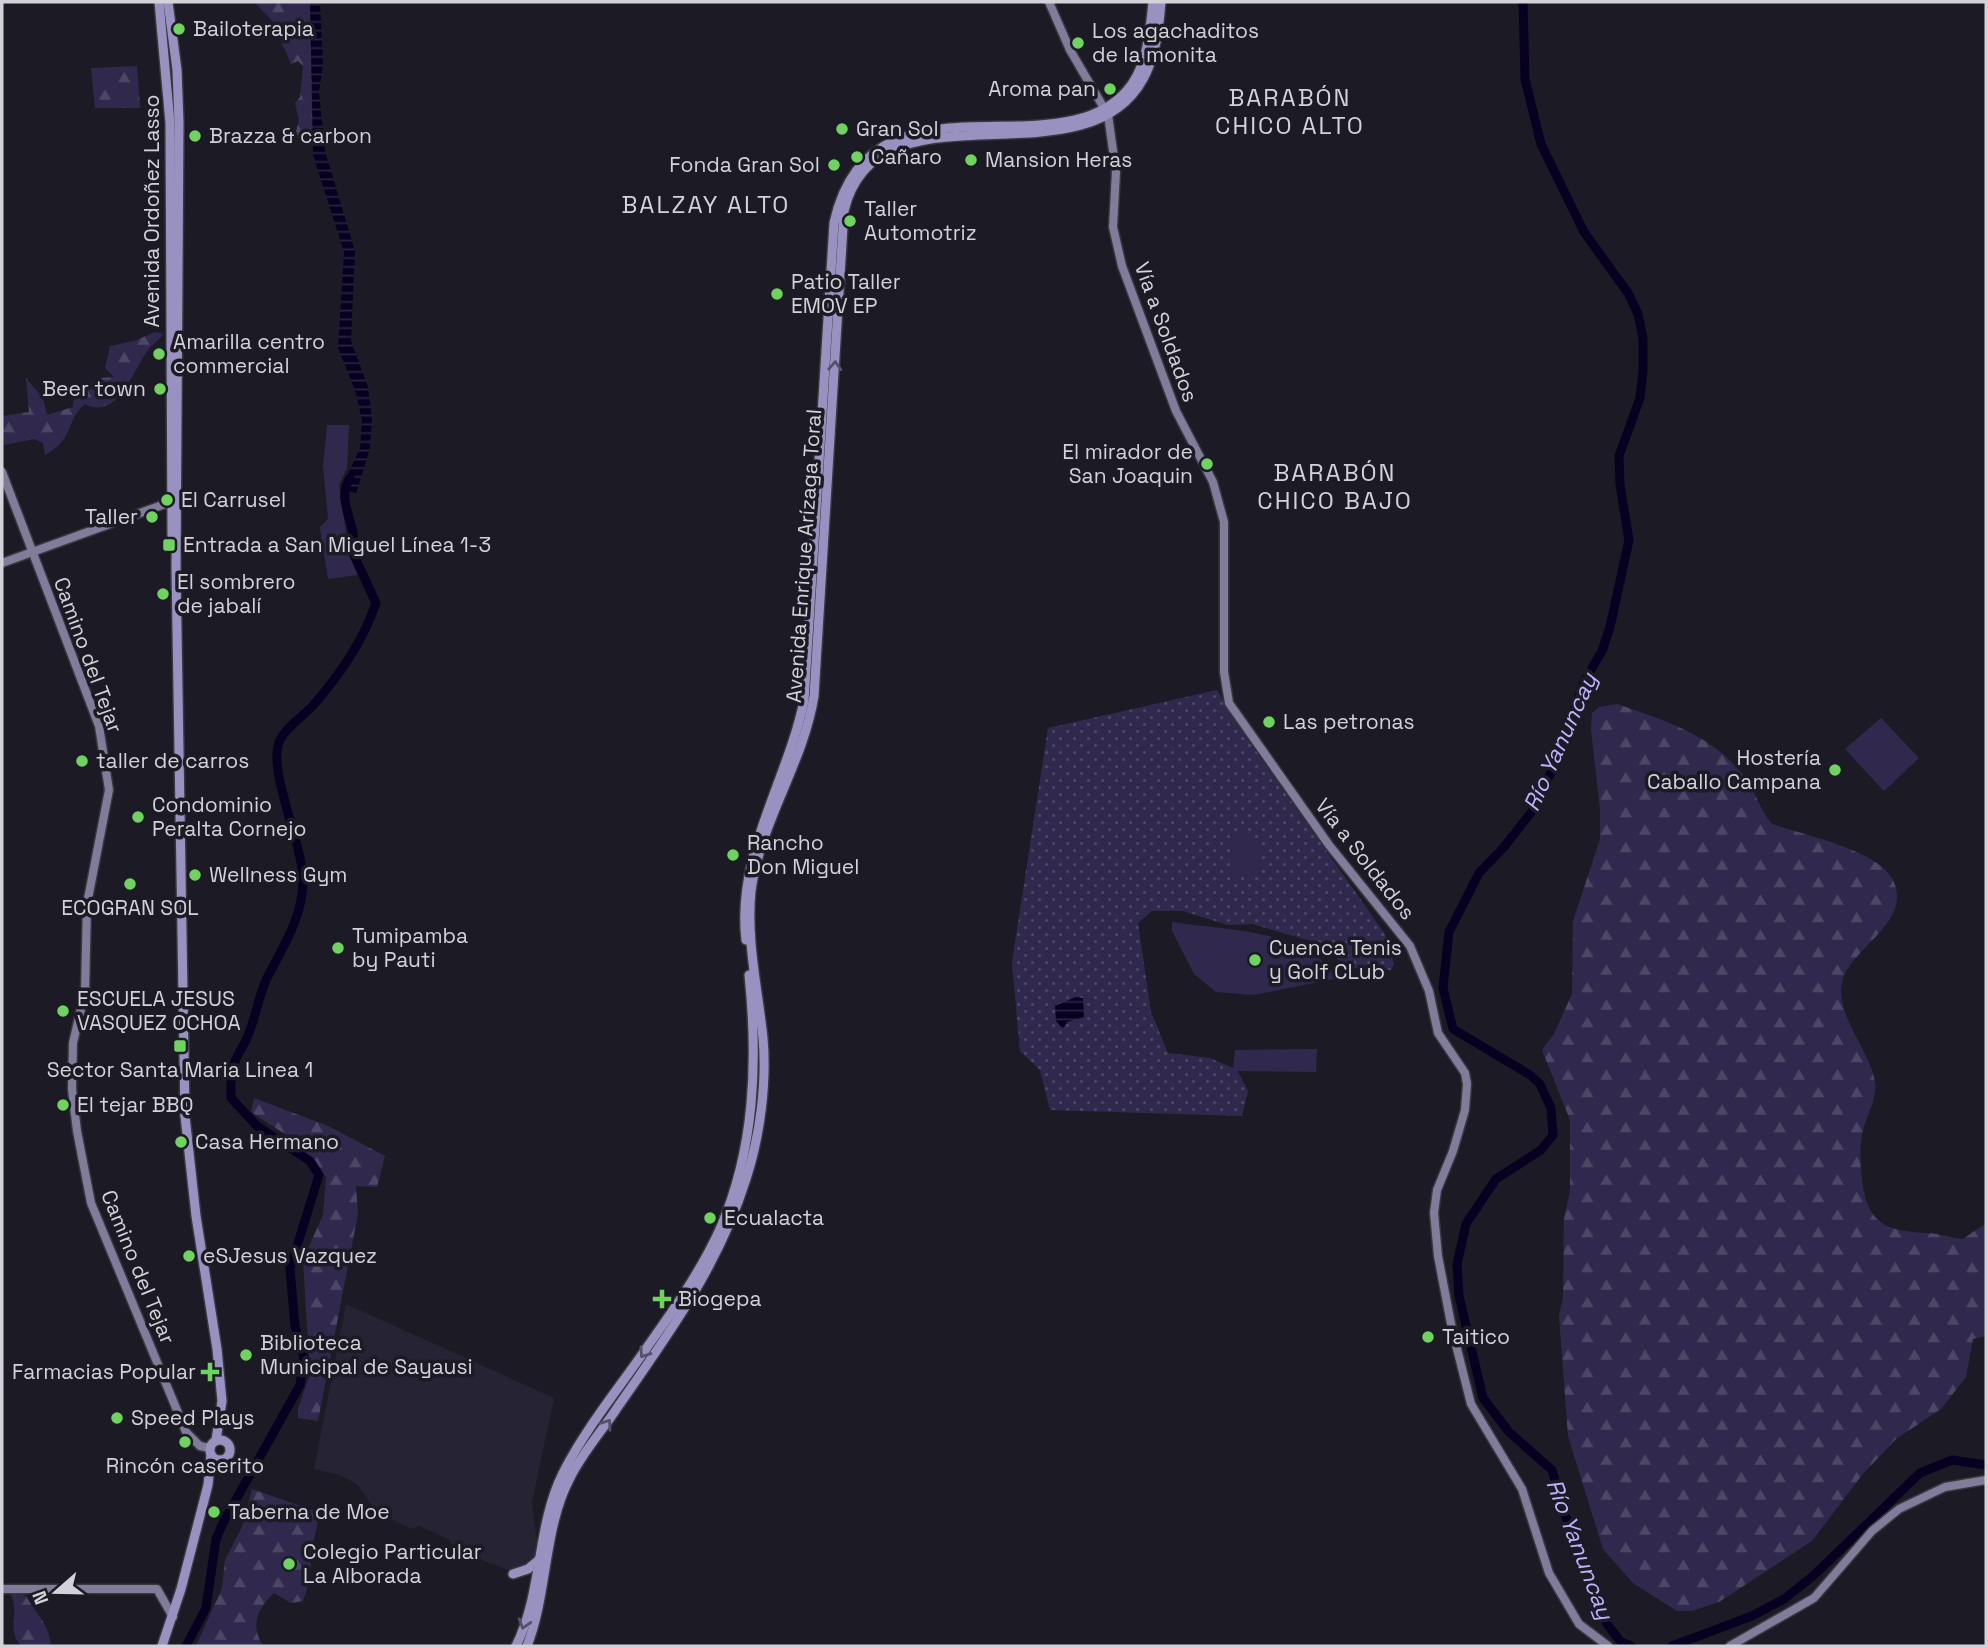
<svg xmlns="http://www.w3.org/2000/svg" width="1988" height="1648" viewBox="0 0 1988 1648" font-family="'Space Grotesk',sans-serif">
<defs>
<pattern id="grass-dots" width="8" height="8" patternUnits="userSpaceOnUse" patternTransform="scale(1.75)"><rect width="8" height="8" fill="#30294d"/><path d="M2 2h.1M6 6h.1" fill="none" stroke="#4d4766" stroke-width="1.8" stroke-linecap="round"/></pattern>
<pattern id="forest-firs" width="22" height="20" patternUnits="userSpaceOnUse" patternTransform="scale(1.75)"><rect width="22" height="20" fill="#30294d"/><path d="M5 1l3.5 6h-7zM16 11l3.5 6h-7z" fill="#4d4766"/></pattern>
<pattern id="water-rules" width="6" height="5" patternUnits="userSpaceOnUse" patternTransform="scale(1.75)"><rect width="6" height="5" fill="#070020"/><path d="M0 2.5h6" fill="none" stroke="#2a2440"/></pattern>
</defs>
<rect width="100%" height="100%" fill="#1c1b25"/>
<polygon fill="#252334" points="346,1304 554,1398 532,1502 538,1552 532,1561 508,1570 454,1549 450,1540 419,1526 411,1529 375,1511 358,1485 340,1475 314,1469"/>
<polygon fill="url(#grass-dots)" points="1217,690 1234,720 1385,934 1394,964 1391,970 1350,968 1311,941 1252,924 1228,925 1183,911 1152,911 1138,923 1151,1012 1168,1053 1210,1058 1237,1070 1248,1091 1242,1116 1050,1110 1040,1070 1020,1051 1012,962 1048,728"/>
<g fill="url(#forest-firs)">
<polygon points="263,2 310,2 314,49 314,133 304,141 295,136 299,120 295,103 300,97 303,66 298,61 291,64 281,40 283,32 256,4"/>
<polygon points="137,66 140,108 95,108 91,68"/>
<path d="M155,332L163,334C159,341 152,344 148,350C135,366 118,422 85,404C65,420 76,438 45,455L43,443L34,439L4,445L2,416L29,412L26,378L43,398L47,415L73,407L75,391L100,378L114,377L105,368L110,346L134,341Z"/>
<path d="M1617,704C1666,721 1714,735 1745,778C1756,792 1760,811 1772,824C1802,835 1881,850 1894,882C1911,924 1850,948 1842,982C1835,1013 1867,1048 1874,1077C1879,1096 1869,1109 1864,1127C1859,1145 1860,1162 1862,1180C1867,1223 1885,1231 1926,1233C1938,1233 1951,1238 1963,1239L1986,1223V1336L1973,1339L1966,1377L1941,1409L1896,1439L1862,1475L1812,1541L1719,1602L1692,1611H1677L1633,1583L1603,1549L1568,1436L1559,1316L1563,1297L1564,1219L1570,1191V1120L1542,1050L1554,1034L1572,994L1573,921L1600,839V809L1591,729L1592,713L1599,707Z"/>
<polygon points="254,1098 328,1126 385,1156 377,1187 356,1186 358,1214 318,1421 298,1418 298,1409 310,1374 303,1260 323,1215 326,1177 297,1142 251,1112"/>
<path d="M252,1489L318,1512C319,1526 313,1538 312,1551C310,1571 310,1582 303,1601L291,1603L274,1593C257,1609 250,1625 263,1646H196L222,1588L225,1560L242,1527Z"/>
<path d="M16,1592L26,1596C35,1613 49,1623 51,1646H22C6,1633 20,1612 11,1595Z"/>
</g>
<g fill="#30294d">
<polygon points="327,425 349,425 347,468 339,485 349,553 358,575 328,579 320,527 328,519 323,466"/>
<polygon points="1881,718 1919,758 1884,791 1845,749"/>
<polygon points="1234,832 1252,833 1251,845 1262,846 1259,876 1231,874"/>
<path d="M1172,922C1229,931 1302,928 1339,978L1254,995L1216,992L1194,974L1172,931Z"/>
<polygon points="1317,1049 1316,1072 1233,1071 1235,1050"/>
</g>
<g fill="url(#water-rules)">
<polygon points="310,2 320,2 323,65 319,92 325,151 355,251 351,341 368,387 372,419 370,448 356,494 342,487 360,448 362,421 356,393 338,348 344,252 313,155"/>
<polygon points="1076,997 1083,998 1084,1017 1067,1022 1063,1029 1056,1021 1055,1006"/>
</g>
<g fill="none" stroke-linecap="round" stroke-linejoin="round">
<g stroke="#070020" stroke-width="9">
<polyline points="1523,2 1525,79 1541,144 1584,232 1628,293 1638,314 1643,338 1643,371 1640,398 1619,456 1620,485 1629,540 1610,627 1602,651 1584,682 1552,770 1533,810 1504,847 1479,873 1449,932 1443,988 1453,1029 1530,1075 1540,1084 1551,1108 1553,1135 1541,1150 1496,1179 1466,1224 1457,1264 1459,1296 1483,1398 1509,1432 1552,1470 1565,1515 1594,1584 1607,1624 1621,1642 1631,1646"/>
<path d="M186,1646L206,1608L216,1539L223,1523L300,1385L304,1357L295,1326L290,1269L319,1175L310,1161L257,1126L231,1098C231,1088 230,1076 233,1067C236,1055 245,1045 249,1033C256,1015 259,995 267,978C283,947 303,917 303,880C303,844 266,768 280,740C288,724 305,716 316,702C342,672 363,641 376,603L352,551C360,526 334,502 350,478"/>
<polyline points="1672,1646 1752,1616 1784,1599 1813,1576 1920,1473 1952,1460 1986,1465"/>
</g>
<defs>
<g id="secondary">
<polyline points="1049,2 1070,50 1108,115 1116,172 1113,227 1122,266 1176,411 1213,482 1224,522 1224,672 1229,703 1329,845 1410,946 1429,991 1438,1033 1465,1073 1467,1084 1465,1110 1453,1151 1437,1190 1434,1213 1438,1256 1452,1329 1471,1404 1522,1489 1549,1573 1579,1624 1608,1646"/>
<polyline points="2,472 99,726 109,790 87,904 85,992 73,1043 72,1089 77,1131 91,1203 186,1432 200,1446 210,1448"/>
<polyline points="2,563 176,500"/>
<polyline points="2,1589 157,1589 173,1617"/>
<polyline points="1730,1646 1814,1598 1872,1531 1899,1509 1945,1487 1986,1480"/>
</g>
<g id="primary">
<polyline points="159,2 170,123 172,535"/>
<polyline points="168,2 177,70 179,123 176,569 185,1116 196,1216 217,1349 222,1401 216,1440"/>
<path d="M746,940C736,855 787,782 804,701L834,223C870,57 1065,179 1132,84C1148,61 1150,29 1153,2"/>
<circle cx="220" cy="1450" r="10"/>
<polyline points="513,1574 528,1569 540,1559"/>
<polyline points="162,1646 181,1589 208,1485 211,1455"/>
<path d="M516,1646C543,1592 536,1527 563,1473C585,1429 620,1387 648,1346C674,1309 701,1271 720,1229C755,1149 758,1061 749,975"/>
<path d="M527,1646C548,1593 543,1529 570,1478C582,1453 602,1431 617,1408C668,1335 719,1265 746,1179C760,1136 767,1083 763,1038C758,990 746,940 751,891C760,822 803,764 814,696L844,211C876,75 1083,188 1143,79C1156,56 1159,28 1161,2"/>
</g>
</defs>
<use href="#secondary" stroke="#38373f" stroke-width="11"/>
<use href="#primary" stroke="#38373f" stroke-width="12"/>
<use href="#secondary" stroke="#817c9a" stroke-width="8"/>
<use href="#primary" stroke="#9992c0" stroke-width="9"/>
</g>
<defs><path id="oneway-chevron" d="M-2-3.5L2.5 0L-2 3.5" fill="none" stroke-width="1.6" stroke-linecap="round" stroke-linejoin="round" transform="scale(1.75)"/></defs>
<g stroke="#54516b">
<use href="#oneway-chevron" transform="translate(835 366) rotate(-87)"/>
<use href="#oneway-chevron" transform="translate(644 1353) rotate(125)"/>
<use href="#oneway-chevron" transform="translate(607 1424) rotate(-55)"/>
<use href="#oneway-chevron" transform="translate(524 1624) rotate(107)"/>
</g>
<g fill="#70d35f" stroke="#1c1b25" stroke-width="2.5">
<circle cx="179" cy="29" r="7"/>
<circle cx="1078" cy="43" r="7"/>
<circle cx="1110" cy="89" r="7"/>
<circle cx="842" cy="129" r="7"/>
<circle cx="195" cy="136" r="7"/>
<circle cx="857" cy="157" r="7"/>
<circle cx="971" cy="160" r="7"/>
<circle cx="834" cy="165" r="7"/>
<circle cx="850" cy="221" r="7"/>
<circle cx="777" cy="294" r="7"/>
<circle cx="159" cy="354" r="7"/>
<circle cx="160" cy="389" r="7"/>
<circle cx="1207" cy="464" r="7"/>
<circle cx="167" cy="500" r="7"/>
<circle cx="152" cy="517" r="7"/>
<rect x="162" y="538" width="14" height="14" rx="3.5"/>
<circle cx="163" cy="594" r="7"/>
<circle cx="1269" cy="722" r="7"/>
<circle cx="82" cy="761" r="7"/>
<circle cx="1835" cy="770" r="7"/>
<circle cx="138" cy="817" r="7"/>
<circle cx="733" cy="855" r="7"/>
<circle cx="195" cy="875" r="7"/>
<circle cx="130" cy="884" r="7"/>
<circle cx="338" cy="948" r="7"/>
<circle cx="1255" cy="960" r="7"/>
<circle cx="63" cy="1011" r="7"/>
<rect x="173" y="1039" width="14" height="14" rx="3.5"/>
<circle cx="63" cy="1105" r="7"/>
<circle cx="181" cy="1142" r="7"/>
<circle cx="710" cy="1218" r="7"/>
<circle cx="189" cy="1256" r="7"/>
<path d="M658.5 1288.5h7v7h7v7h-7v7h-7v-7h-7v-7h7z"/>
<circle cx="1428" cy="1337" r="7"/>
<circle cx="246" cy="1355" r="7"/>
<path d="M206.5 1361.5h7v7h7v7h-7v7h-7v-7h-7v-7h7z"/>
<circle cx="117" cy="1418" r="7"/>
<circle cx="185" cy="1442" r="7"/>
<circle cx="214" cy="1512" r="7"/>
<circle cx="289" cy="1564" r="7"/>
</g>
<g text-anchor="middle" stroke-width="7" stroke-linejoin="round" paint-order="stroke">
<g font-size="21" fill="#d3d2d9" stroke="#1c1b25" text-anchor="start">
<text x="193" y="36">Bailoterapia</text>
<text x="1092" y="38">Los agachaditos<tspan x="1092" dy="24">de la monita</tspan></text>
<text x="1096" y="96" text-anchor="end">Aroma pan</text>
<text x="856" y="136">Gran Sol</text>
<text x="209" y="143">Brazza &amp; carbon</text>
<text x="871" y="164">Cañaro</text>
<text x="985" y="167">Mansion Heras</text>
<text x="820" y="172" text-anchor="end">Fonda Gran Sol</text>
<text x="864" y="216">Taller<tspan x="864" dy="24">Automotriz</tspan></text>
<text x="791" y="289">Patio Taller<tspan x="791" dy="24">EMOV EP</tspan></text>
<text x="173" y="349">Amarilla centro<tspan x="173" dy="24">commercial</tspan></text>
<text x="146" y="396" text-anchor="end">Beer town</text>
<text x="1193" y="459" text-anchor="end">El mirador de<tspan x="1193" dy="24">San Joaquin</tspan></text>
<text x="181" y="507">El Carrusel</text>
<text x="138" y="524" text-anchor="end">Taller</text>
<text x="183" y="552">Entrada a San Miguel Línea 1-3</text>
<text x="177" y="589">El sombrero<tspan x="177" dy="24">de jabalí</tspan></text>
<text x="1283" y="729">Las petronas</text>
<text x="1821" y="765" text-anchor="end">Hostería<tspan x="1821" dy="24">Caballo Campana</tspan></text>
<text x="96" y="768">taller de carros</text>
<text x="152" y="812">Condominio<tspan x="152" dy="24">Peralta Cornejo</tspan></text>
<text x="747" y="850">Rancho<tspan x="747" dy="24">Don Miguel</tspan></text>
<text x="209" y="882">Wellness Gym</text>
<text x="130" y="915" text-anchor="middle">ECOGRAN SOL</text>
<text x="352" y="943">Tumipamba<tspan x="352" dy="24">by Pauti</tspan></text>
<text x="1269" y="955">Cuenca Tenis<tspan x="1269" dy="24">y Golf CLub</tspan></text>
<text x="77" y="1006">ESCUELA JESUS<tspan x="77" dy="24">VASQUEZ OCHOA</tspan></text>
<text x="180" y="1077" text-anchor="middle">Sector Santa Maria Linea 1</text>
<text x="77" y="1112">El tejar BBQ</text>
<text x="195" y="1149">Casa Hermano</text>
<text x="724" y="1225">Ecualacta</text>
<text x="203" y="1263">eSJesus Vazquez</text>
<text x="678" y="1306">Biogepa</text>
<text x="1442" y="1344">Taitico</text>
<text x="260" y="1350">Biblioteca<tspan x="260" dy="24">Municipal de Sayausi</tspan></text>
<text x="196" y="1379" text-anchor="end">Farmacias Popular</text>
<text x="131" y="1425">Speed Plays</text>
<text x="185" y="1473" text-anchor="middle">Rincón caserito</text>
<text x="228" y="1519">Taberna de Moe</text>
<text x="303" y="1559">Colegio Particular<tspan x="303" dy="24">La Alborada</tspan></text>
</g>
<g font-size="21" fill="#d3d2d9" stroke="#1c1b25">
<text transform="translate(152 211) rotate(-90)" y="7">Avenida Ordoñez Lasso</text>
<text transform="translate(1166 332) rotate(70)" y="7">Vía a Soldados</text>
<text transform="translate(804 556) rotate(-86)" y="7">Avenida Enrique Arízaga Toral</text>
<text transform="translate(88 655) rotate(70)" y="7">Camino del Tejar</text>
<text transform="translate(1365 859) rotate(52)" y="7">Vía a Soldados</text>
<text transform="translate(138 1267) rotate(68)" y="7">Camino del Tejar</text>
</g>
<g font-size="23" font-style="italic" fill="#beb3fd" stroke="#1c1b25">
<text transform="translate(1560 742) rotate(-66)" y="8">Río Yanuncay</text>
<text transform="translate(1580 1549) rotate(69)" y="8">Río Yanuncay</text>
</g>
<g font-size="24" letter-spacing="2" fill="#d3d2d9" stroke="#1c1b25">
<text x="1290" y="106">BARABÓN<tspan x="1290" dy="28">CHICO ALTO</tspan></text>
<text x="706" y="213">BALZAY ALTO</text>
<text x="1335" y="481">BARABÓN<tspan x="1335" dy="28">CHICO BAJO</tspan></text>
</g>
</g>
<rect width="1988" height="1648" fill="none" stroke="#d3d2d9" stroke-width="7"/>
<g transform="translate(56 1592) rotate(250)" stroke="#1c1b25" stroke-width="5" paint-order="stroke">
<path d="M0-5L12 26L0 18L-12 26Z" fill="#d3d2d9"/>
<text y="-10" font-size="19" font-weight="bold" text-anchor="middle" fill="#d3d2d9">N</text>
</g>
</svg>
